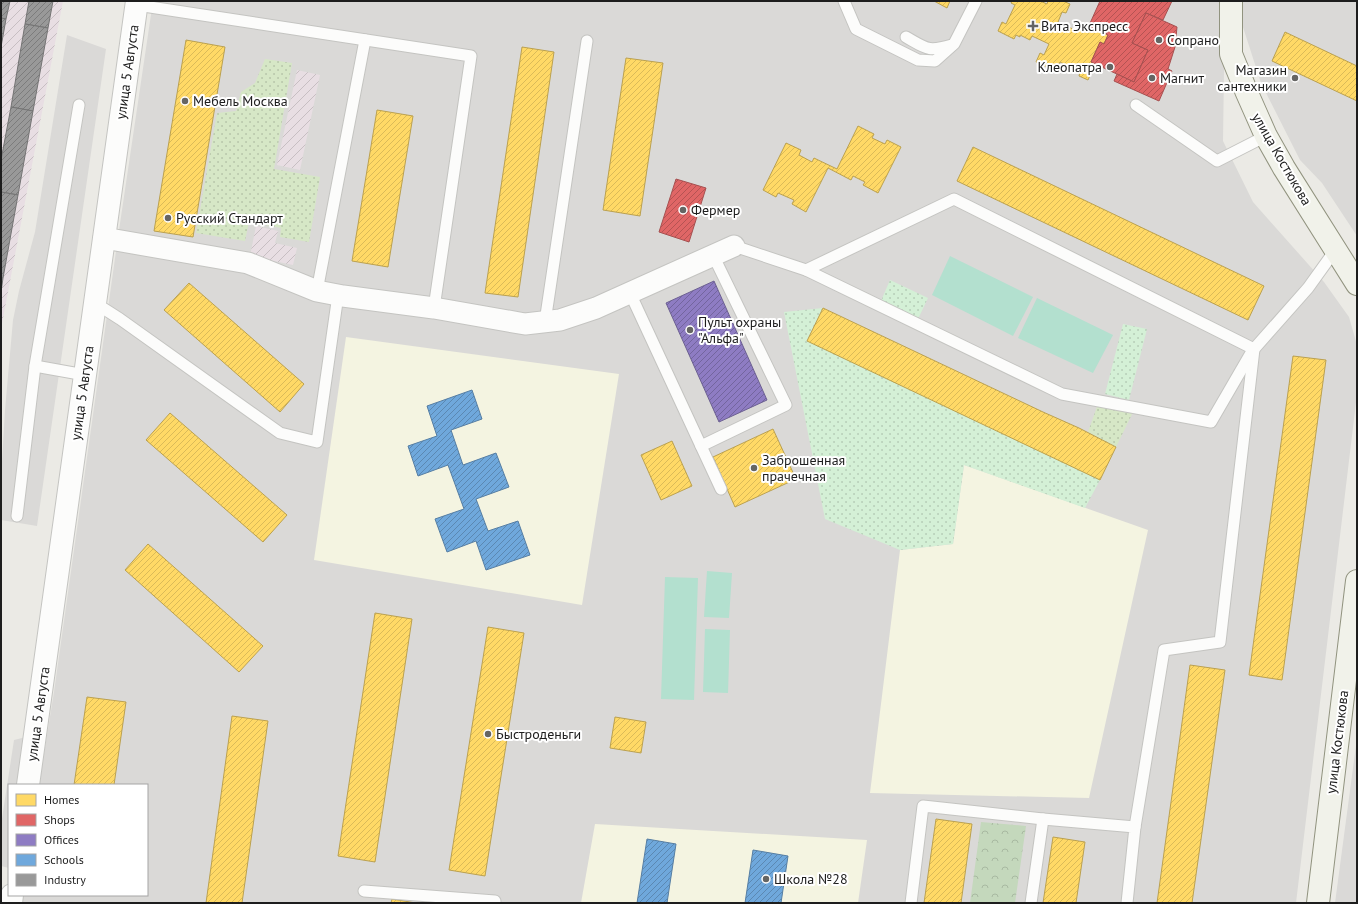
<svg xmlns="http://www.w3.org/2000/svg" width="1358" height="904" viewBox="0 0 1358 904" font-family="'PT Sans',sans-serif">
<defs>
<pattern id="industrial-furrows" width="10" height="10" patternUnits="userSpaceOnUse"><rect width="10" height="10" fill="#e8dee3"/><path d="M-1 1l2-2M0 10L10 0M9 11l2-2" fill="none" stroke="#c7bec2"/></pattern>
<pattern id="grass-dots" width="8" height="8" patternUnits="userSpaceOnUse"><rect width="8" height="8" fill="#d6e7c6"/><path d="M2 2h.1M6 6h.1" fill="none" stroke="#b7c6aa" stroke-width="1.8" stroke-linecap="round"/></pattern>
<pattern id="forest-crowns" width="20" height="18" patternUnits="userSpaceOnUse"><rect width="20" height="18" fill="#c4d8bc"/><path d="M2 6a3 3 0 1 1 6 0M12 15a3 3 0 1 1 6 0" fill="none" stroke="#a8b9a1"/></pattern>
<pattern id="park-dots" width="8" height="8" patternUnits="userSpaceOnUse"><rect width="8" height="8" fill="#d4f0d6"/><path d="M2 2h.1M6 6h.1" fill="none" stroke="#b6cdb7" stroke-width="1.8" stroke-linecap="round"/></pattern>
<pattern id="homes-hatch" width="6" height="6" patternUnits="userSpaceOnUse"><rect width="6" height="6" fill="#ffd966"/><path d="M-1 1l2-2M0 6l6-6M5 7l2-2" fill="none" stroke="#daba58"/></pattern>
<pattern id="shops-hatch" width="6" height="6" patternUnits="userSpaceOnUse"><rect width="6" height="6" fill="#e06666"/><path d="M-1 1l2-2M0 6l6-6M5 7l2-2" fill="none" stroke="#b55353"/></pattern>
<pattern id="offices-hatch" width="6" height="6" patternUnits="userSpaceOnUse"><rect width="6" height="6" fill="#8e7cc3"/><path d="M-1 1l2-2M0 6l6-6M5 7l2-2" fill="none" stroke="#73659e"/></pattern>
<pattern id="schools-hatch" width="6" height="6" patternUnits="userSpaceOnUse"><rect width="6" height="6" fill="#6fa8dc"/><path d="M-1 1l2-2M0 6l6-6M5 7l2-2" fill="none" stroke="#5b88b2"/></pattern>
<pattern id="industry-hatch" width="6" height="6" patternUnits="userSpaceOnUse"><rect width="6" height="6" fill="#999"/><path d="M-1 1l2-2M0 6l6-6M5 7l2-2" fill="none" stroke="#7c7c7c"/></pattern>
</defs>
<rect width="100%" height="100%" fill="#ebeae5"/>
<g fill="#dad9d7">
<polygon points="153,1 1225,1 1223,141 1253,202 1324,282 1349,317 1357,345 1357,394 1296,903 21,903 22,895 147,895 147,785 39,785 54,692 118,237"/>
<polygon points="1243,1 1357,1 1357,236 1322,183 1300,160 1261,83 1242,24"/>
<polygon points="67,35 106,49 37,526 1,520 1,478 5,410 13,320 19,291 35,232"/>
<polygon points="34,735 28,785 9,785 9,868 1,866 1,825 14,740"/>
<polygon points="1357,738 1357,903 1335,903"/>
</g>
<g fill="url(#industrial-furrows)">
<polygon points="1,1 63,1 1,329"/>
<polygon points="297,70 320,75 300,170 277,165"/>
<polygon points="256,226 278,231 275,243 297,248 293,265 250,256"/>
</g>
<g fill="#f4f4e1">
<polygon points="346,337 619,374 582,605 314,560"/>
<polygon points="964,465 1148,530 1089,798 870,793 900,550 953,544"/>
<polygon points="595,824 867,840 858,903 581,903"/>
</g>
<g fill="url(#grass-dots)">
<polygon points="265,59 292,63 274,169 320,177 309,242 280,237 281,228 249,222 245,241 196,233 217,113 236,111 241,92 255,83"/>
<polygon points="1099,401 1135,408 1116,447 1088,432"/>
</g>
<polygon fill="url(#forest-crowns)" points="981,822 1026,826 1015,903 970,903"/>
<g fill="url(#park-dots)">
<polygon points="890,280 928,298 918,319 881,301"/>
<polygon points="823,308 807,340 1100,480 1085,508 964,465 953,544 900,550 825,519 784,312"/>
<polygon points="1123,324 1147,329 1129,400 1105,394"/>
</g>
<g fill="#b3e0cf">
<polygon points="950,256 1033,297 1013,336 932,295"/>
<polygon points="1037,298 1113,335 1093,373 1018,338"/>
<polygon points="707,571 732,573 729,618 704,617"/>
<polygon points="665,577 698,578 694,700 661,699"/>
<polygon points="705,629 730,630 728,693 703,692"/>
</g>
<g fill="url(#homes-hatch)" stroke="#bba150">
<polygon points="934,1 950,1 947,8"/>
<polygon points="1012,1 1040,1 1047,4 1048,1 1063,1 1070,4 1066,13 1062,12 1058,22 1075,30 1076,26 1086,31 1087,30 1090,31 1092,27 1108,35 1104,44 1100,42 1091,62 1095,64 1088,80 1079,76 1080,72 1060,62 1058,67 1054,66 1052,69 1036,62 1040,53 1044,55 1049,44 1032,36 1030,40 1020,35 1020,37 1016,35 1014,39 998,31 1002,22 1006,24 1015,5 1011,3"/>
<polygon points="1285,32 1357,66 1357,101 1272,61"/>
<polygon points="186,40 225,47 193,237 154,231"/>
<polygon points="522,47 554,52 518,297 485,293"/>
<polygon points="626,58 663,63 640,216 603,210"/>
<polygon points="377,110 413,116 388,267 352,261"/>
<polygon points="858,126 874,134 872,138 885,144 887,140 901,147 878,193 863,185 865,182 853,176 851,180 828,168 806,212 792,204 794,200 778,193 776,197 763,190 786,143 801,150 799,155 812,162 814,158 837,169"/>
<polygon points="973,147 1264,286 1248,320 957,181"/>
<polygon points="189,283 304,384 280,412 164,310"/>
<polygon points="823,308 1043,412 1079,428 1116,447 1100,480 807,341"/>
<polygon points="1293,356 1326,360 1282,680 1249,675"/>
<polygon points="170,413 287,515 263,542 146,440"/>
<polygon points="773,429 796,479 735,507 713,457"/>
<polygon points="672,441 692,486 661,500 641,455"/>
<polygon points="148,544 263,646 239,672 125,570"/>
<polygon points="375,613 412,619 375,862 338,856"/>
<polygon points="488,627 524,633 485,876 449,870"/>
<polygon points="1190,665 1225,670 1192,903 1157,903"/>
<polygon points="87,697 126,702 114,785 74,785"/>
<polygon points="232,716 268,721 242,903 206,903"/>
<polygon points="615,717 646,722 641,753 610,748"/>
<polygon points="936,819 972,824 961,903 924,903"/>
<polygon points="1053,837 1085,842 1076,903 1043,903"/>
<polygon points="392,899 416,903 391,903"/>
</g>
<g fill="url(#shops-hatch)" stroke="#a65050">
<polygon points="1100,1 1172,1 1163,20 1146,13 1132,43 1148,50 1134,82 1091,62 1100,42 1104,44 1108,35 1092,27 1090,31 1087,30"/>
<polygon points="1146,13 1177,27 1175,47 1168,69 1172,71 1159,101 1114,81 1117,74 1134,82 1148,50 1132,43"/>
<polygon points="676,179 706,188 689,242 659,232"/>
</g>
<polygon fill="url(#offices-hatch)" stroke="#6c6091" points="714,281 767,400 719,422 666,303"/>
<g fill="url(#schools-hatch)" stroke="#567ea3">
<polygon points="472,390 482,419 451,430 463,465 496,453 509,487 476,499 488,531 518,521 530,555 486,570 476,541 447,552 435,519 464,509 448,465 418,476 408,446 437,436 427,406"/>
<polygon points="647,839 676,844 667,903 637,903"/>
<polygon points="753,850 788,856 781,903 745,903"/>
</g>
<g fill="url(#industry-hatch)" stroke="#747474">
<polygon points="1,1 10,1 6,19 1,18"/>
<polygon points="29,1 53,1 48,28 25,24"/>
<polygon points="1,18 6,19 1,47"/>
<polygon points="25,24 48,28 33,111 11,107"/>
<polygon points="11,107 33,111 18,195 1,192 1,160"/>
<polygon points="1,192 18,195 3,278 1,278"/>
<polygon points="1,278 3,278 1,292"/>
</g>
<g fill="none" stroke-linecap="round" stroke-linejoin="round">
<defs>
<g id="service">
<polyline points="844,1 856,29 918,60 935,61 954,44 976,1"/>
<polyline points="137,5 471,56 434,308"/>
<path d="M906,37C927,49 928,52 952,45"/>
<polyline points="1136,105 1217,161 1266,136"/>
<polyline points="734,246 806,270 954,199 1254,349 1308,288 1336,249"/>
<polyline points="713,255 786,405 701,446 721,489"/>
<polyline points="806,270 1062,394 1211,422 1251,353"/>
<polyline points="317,291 365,40"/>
<polyline points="630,293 701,446"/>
<polyline points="95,303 120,319 280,433 317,442 338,295"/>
<polyline points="545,322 587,41"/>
<polyline points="35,366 85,375"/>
<polyline points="17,516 35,366 79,105"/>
<polyline points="1135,827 1164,650 1220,642 1254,349"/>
<polyline points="364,891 495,901"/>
<polyline points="911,903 923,806 1043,819 1135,827 1127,903"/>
<polyline points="1031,903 1043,819"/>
</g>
<polyline id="minor" points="104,238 248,263 317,291 343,296 434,308 525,324 560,320 596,308 734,246"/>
<g id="tertiary">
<polyline points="28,785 137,1"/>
<polyline points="11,903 12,895"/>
</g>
<g id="secondary">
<polyline points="1231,1 1231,54 1247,93 1266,136 1284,168 1357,284"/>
<polyline points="1318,903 1357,581"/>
</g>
</defs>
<use href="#service" stroke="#c4c4c1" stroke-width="13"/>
<use href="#minor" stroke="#c4c4c1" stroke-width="23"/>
<use href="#tertiary" stroke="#c4c4c1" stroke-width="24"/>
<use href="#secondary" stroke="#91937f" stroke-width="24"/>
<use href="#service" stroke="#fcfcfb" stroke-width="11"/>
<use href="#minor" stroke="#fcfcfb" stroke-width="21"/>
<use href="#tertiary" stroke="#fcfcfb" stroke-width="22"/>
<use href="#secondary" stroke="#f1f2ea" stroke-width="22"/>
</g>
<g fill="#656563" stroke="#fff" stroke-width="1.5">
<path d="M1031 20h4v4h4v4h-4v4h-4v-4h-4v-4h4z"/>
<circle cx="1159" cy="40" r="4"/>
<circle cx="1110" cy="67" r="4"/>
<circle cx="1152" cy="78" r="4"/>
<circle cx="1295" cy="78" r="4"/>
<circle cx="185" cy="101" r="4"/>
<circle cx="683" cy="210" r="4"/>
<circle cx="168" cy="218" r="4"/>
<circle cx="690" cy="330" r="4"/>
<circle cx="754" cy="468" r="4"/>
<circle cx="488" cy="734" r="4"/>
<circle cx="766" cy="879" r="4"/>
</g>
<g text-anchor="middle" stroke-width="4" stroke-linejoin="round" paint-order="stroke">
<g font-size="14" fill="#1d1d1d" stroke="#fff" text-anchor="start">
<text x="1041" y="31">Вита Экспресс</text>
<text x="1167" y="45">Сопрано</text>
<text x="1102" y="72" text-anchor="end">Клеопатра</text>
<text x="1287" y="75" text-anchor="end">Магазин<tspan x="1287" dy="16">сантехники</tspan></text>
<text x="1160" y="83">Магнит</text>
<text x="193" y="106">Мебель Москва</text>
<text x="691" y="215">Фермер</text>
<text x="176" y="223">Русский Стандарт</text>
<text x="698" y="327">Пульт охраны<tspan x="698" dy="16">"Альфа"</tspan></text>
<text x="762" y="465">Заброшенная<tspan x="762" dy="16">прачечная</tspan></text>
<text x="496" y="739">Быстроденьги</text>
<text x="774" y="884">Школа №28</text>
</g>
<g font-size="14" fill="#1d1d1d" stroke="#fff">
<text transform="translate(127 72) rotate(-82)" y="5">улица 5 Августа</text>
<text transform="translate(1282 159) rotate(60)" y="5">улица Костюкова</text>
<text transform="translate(82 393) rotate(-82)" y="5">улица 5 Августа</text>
<text transform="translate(38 714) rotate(-82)" y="5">улица 5 Августа</text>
<text transform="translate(1337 742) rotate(-83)" y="5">улица Костюкова</text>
</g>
</g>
<rect width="1358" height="904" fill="none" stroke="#1d1d1d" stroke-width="4"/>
<rect x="8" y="784" width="140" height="112" fill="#ffffff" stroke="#a5a5a5"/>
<rect x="16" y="794" width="20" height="12" fill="#ffd966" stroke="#a5a5a5"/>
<text x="44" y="804" font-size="12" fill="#1d1d1d">Homes</text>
<rect x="16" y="814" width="20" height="12" fill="#e06666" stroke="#a5a5a5"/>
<text x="44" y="824" font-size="12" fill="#1d1d1d">Shops</text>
<rect x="16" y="834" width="20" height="12" fill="#8e7cc3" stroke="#a5a5a5"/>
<text x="44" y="844" font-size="12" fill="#1d1d1d">Offices</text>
<rect x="16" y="854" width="20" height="12" fill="#6fa8dc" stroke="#a5a5a5"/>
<text x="44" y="864" font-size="12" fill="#1d1d1d">Schools</text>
<rect x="16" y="874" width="20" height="12" fill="#999999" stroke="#a5a5a5"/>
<text x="44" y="884" font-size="12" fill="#1d1d1d">Industry</text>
</svg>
